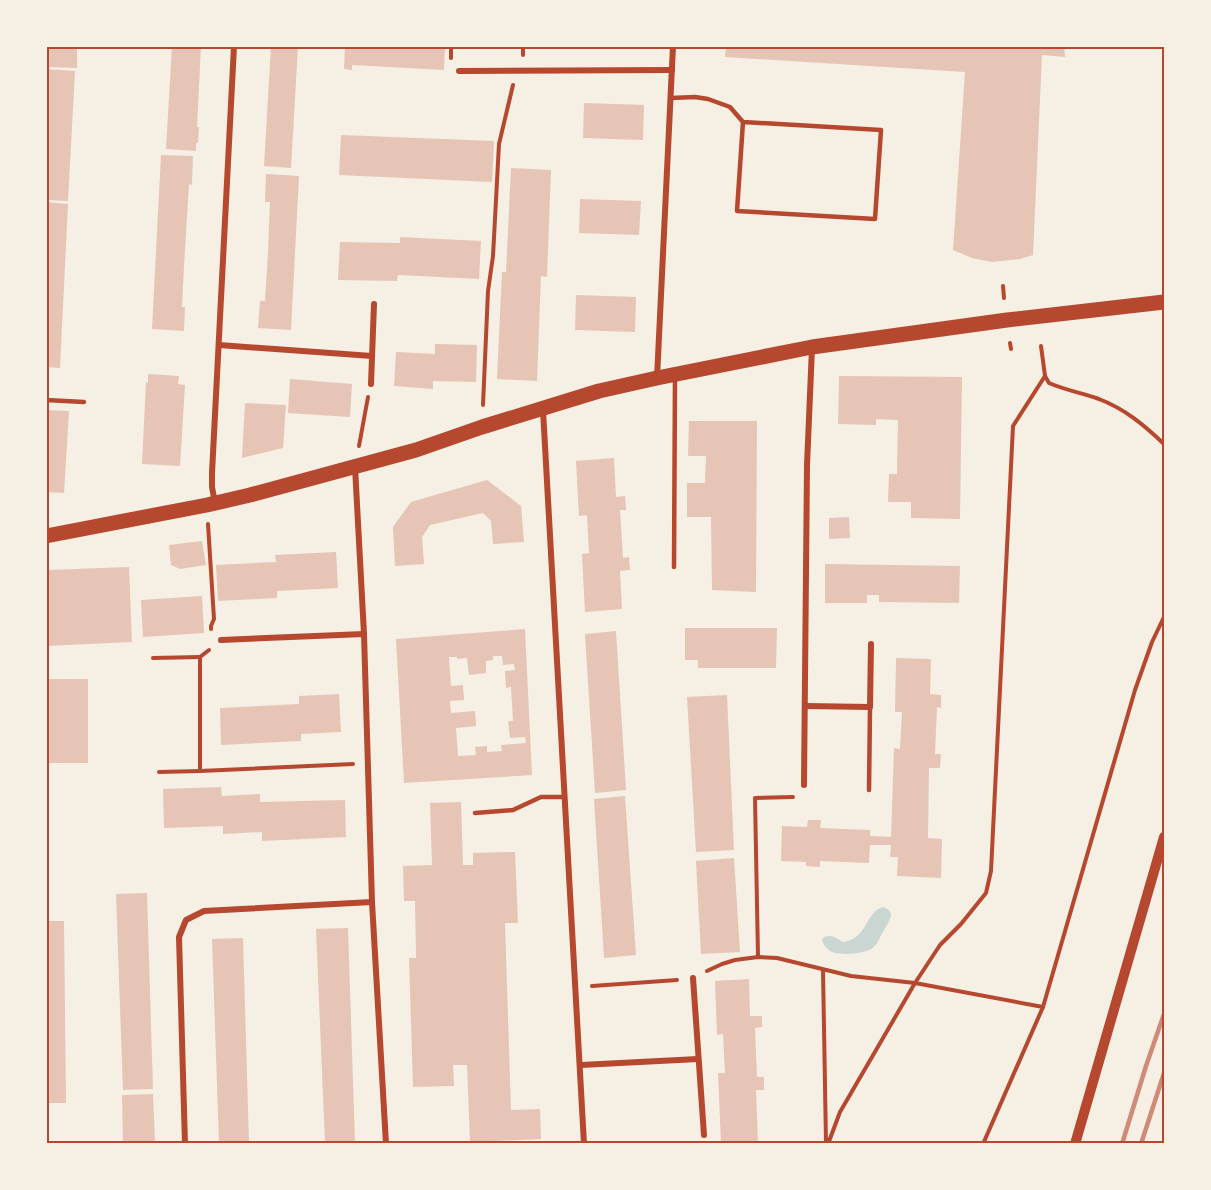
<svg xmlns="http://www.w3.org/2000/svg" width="1211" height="1190" viewBox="0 0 1211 1190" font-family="'Varela Round',sans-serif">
<rect width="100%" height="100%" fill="#f6efe4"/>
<path fill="#c9d6d2" d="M883,907C897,912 889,921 884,930C880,936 878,945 871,949C863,954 838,956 830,951C826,948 823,944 822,940L824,937C832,934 836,938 843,942C868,939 865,912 883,907Z"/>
<g fill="#e6c5b7" fill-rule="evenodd">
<polygon points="46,46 77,46 77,68 46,67"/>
<polygon points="172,46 201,46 197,127 199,127 198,143 196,143 196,151 166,149"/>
<polygon points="271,46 298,46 291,168 264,166"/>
<polygon points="345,46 445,46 444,70 352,65 352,70 344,69"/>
<polygon points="726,46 1064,46 1065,57 1042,55 1033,255 1020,259 992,262 972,258 953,250 965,72 725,57"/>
<polygon points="46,69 75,71 68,201 46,200"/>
<polygon points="584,103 644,105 643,140 583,138"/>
<polygon points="341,135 494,141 492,182 339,175"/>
<polygon points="161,155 193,156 192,185 189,184 184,266 182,307 185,307 184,331 152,329"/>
<polygon points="511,168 551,170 547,277 541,276 537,381 497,379 502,272 506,272"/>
<polygon points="266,174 299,176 291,330 258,328 260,301 265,301 268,252 270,202 265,202"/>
<polygon points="580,199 641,201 639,235 579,233"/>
<polygon points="46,202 68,204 60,368 46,367"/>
<polygon points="400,237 481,241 479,279 398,275 397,281 338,280 340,242 400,243"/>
<polygon points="576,295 636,297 635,332 575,330"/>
<polygon points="435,344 477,345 476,382 433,381 433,389 394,386 396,352 435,354"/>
<polygon points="148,374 179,376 178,384 185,385 180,466 142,464 146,382 148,383"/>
<polygon points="839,376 962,377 960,519 911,518 911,502 888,502 889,474 897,474 898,420 876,419 876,425 838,424"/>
<polygon points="290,379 352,384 350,417 288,413"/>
<polygon points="245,403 286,405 283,448 242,458"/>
<polygon points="46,410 69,411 64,493 46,492"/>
<polygon points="689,421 757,421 756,592 712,590 711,517 687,517 687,483 705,483 706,456 688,456"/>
<polygon points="614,458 616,497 625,496 626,510 620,510 623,558 629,557 630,570 620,571 622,609 585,612 582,554 589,553 587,515 579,516 576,461"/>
<polygon points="487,480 521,506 524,542 493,544 491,521 483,513 430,525 422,537 424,564 395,566 393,527 411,502"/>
<polygon points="849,517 850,538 829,539 829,518"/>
<polygon points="202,541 206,565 180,569 171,565 169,545"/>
<polygon points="336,552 338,588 277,591 277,598 218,601 216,565 276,562 275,555"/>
<polygon points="825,564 960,566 959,603 879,602 879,595 867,595 867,603 825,603"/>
<polygon points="129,567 132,642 46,646 46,570"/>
<polygon points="202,596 204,633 143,637 141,600"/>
<polygon points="685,628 777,628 776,668 698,668 698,660 685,660"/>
<path d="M525,629L532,775L404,783L396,639ZM493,656H502L503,665L514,664L515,670L505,671L506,688L511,687L513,721H508L510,738L525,737L526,743L501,745L502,751L487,752V746L475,747L476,755L458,756L456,728L476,726L475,711L451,713L450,701L464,700L463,685L451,686L449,657H457V659L467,658L469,675L486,673V661L493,660Z"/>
<polygon points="616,631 626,790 595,793 585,634"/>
<polygon points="896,658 931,659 930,694 941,695 941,708 937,707 935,754 941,754 940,768 929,768 928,838 942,839 941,878 897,876 898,857 890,857 891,845 870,845 869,863 820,861 820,867 806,866 806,862 781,861 782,826 807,827 808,820 821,820 820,828 870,830 870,836 891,837 894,748 900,749 902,712 895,712"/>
<rect x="46" y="679" width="42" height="84"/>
<polygon points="339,694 341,732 301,734 301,741 221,745 220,708 299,704 299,696"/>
<polygon points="727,695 734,850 696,852 687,697"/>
<polygon points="221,787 222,796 260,794 260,802 345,800 346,837 262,841 262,832 223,834 223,826 164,828 163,789"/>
<polygon points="625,796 636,955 604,958 594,799"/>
<polygon points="461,802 463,865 473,865 473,853 515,852 518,923 505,923 511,1110 540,1109 541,1139 470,1142 467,1065 453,1065 454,1086 413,1087 409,958 416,958 415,901 404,901 403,866 432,865 430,803"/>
<polygon points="734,858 740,952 701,954 696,861"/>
<polygon points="147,893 153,1089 123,1090 116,894"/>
<polygon points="46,921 64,921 66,1103 46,1103"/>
<polygon points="348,928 355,1143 325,1143 316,929"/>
<polygon points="243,938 249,1143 219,1143 212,939"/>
<polygon points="749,979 750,1016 762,1016 762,1027 755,1028 757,1077 764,1077 764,1090 756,1090 758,1143 721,1143 718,1073 725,1073 723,1034 717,1035 715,981"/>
<polygon points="153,1094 155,1143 123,1143 122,1095"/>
</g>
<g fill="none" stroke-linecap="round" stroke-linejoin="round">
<g stroke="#b5482f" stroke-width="4">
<polyline points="523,55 523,46"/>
<polyline points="451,58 451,46"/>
<polyline points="1003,286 1004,298"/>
<polyline points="1010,343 1011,349"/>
<path d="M1041,346L1045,376L1049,383C1065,390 1082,393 1099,399C1125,409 1144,425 1164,444"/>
<polyline points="483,405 488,291 493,256 499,144 513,85"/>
<polyline points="359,446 368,397"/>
<polyline points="208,524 214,619 211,626 211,629"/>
<polyline points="209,650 200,657 200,771 353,764"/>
<polyline points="153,658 200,657"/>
<polyline points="159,772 200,771"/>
<polyline points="758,957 755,798 793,797"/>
<polyline points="823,970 826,1143"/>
<polyline points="707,971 722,964 735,960 758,957 777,958 851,976 915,983 1043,1007"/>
<polyline points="592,986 677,980"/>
<polyline points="828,1144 840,1112 915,983 940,945 961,924 986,893 991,871 1013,426 1045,376"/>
<polyline points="983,1144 1043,1007 1135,690 1152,642 1164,617"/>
</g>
<g stroke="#b5482f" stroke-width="4.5">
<polyline points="671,98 695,97 708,99 730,107 743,122 737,211 875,219 881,130 743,122"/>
<polyline points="46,400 84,402"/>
<polyline points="674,567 675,377"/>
<polyline points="869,790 870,707"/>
<polyline points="475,813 513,810 541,797 564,797"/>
</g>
<g stroke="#b5482f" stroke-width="6">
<polyline points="459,71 672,70"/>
<polyline points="219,345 372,356"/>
<polyline points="657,378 673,46"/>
<polyline points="371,384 374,304"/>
<polyline points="543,410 584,1144"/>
<polyline points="355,467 364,634 372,902 386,1144"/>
<polyline points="215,503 212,487 212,473 234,46"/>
<polyline points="221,640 364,634"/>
<polyline points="805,706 870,707 871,644"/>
<polyline points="804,785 807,465 812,348"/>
<polyline points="693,978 704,1135"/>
<polyline points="581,1065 698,1059"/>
<polyline points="185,1144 179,937 186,920 204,911 372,902"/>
</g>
<polyline stroke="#b5482f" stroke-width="10" points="1075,1144 1164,837"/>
<polyline stroke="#b5482f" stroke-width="15" points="46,536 207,505 250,495 416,450 482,427 599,391 657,378 812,347 1007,320 1164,302"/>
<g stroke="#cf8b77" stroke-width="4.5">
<polyline points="1122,1144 1146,1066 1164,1014"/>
<polyline points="1141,1144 1164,1073"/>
</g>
</g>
<rect width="1211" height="1190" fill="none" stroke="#f6efe4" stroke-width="96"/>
<rect x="48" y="48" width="1115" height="1094" fill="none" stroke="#b5482f" stroke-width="2"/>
</svg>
